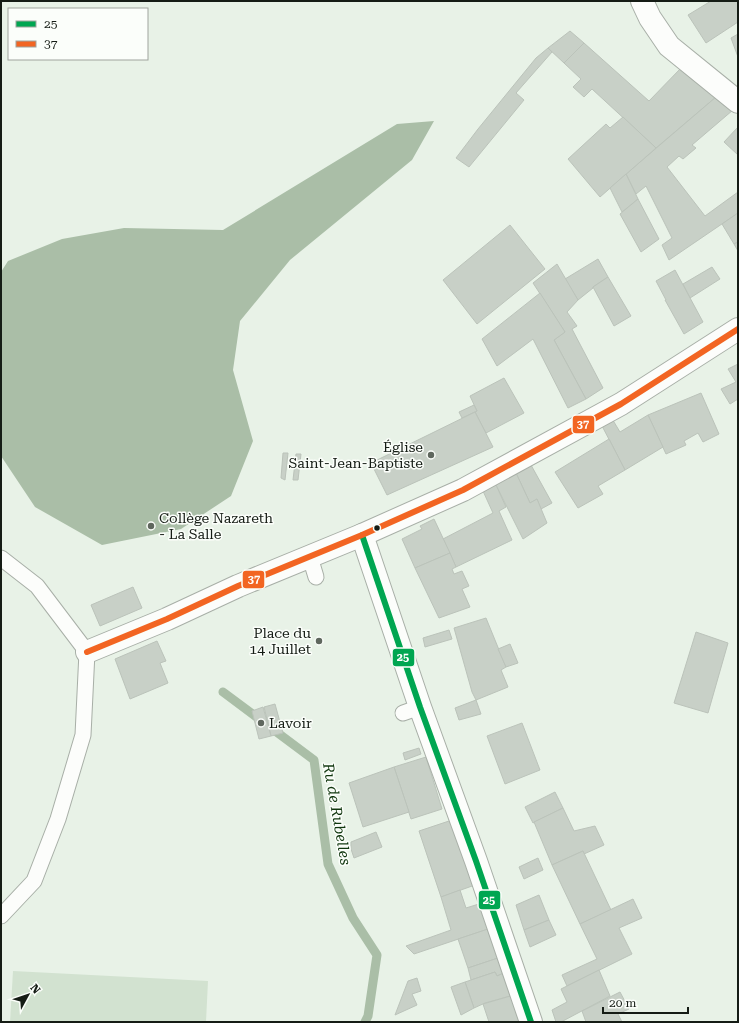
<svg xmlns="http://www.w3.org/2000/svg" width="739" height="1023" viewBox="0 0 739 1023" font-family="'Roboto Serif',serif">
<rect width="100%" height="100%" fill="#e8f2e7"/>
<polygon fill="#d2e2d0" points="13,971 208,981 206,1022 10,1022"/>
<polygon fill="#aabea7" points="434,121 412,160 290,260 240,321 233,370 253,441 231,496 181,529 102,545 35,507 1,456 1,272 8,261 62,239 124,228 223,230 397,124"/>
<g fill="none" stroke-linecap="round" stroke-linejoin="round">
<polyline stroke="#aabea7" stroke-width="9" points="223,692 314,760 328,864 353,918 377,955 368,1016 365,1022"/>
</g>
<g fill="#c8d0c7" stroke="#bbc3ba">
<polygon points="711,1 738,1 738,22 706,43 688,15"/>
<polygon points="570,31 584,43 564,63 548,48"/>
<polygon points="738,34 738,57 731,38"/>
<polygon points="584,43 649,101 681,68 716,97 656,148 592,89 584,97 573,87 581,79 564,63"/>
<polygon points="548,48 552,52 516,93 524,100 469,167 456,158 478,129 518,80 536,58"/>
<polygon points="716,97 733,110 692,145 696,148 683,159 679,156 667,167 705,216 738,192 738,213 669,260 662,245 672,238 646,186 636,194 626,174"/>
<polygon points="623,117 656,148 600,197 568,159 606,124 610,128"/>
<polygon points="738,127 738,155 724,142"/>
<polygon points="626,174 638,199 622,212 610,188"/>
<polygon points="638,199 659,239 641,252 620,214"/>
<polygon points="738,213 738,242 734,244 722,224"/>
<polygon points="510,225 545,269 477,324 443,280"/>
<polygon points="738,242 738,251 734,244"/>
<polygon points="598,259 608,277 593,287 593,288 578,300 565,279"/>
<polygon points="557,264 578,300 567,312 577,326 572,329 603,388 586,399 554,340 565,332 533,283"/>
<polygon points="712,267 720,279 690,298 683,284"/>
<polygon points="675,270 703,322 684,334 665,300 666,300 656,281"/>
<polygon points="608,277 631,316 614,326 593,287"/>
<polygon points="540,293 565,332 554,340 586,399 568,408 533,339 497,366 482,339"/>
<polygon points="738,364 738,399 730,404 721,389 736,382 728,369"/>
<polygon points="504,378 524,413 486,433 475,412 477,411 470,396"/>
<polygon points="701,393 719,434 703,442 698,433 684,441 686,445 666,454 648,415"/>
<polygon points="474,405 477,411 462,418 459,412"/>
<polygon points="475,412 493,447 387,495 371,463"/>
<polygon points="648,415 663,447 625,470 601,424 611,417 620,432"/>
<polygon points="609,439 625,470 598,486 603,494 578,508 555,472"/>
<polygon points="283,453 288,453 285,480 281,478"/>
<polygon points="296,454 301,454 298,480 293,480"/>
<polygon points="531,465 552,503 541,509 537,499 530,503 516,473"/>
<polygon points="516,473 530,503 537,499 547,523 523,539 496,485"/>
<polygon points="496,485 506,507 499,511 512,540 456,567 443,539 493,513 483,491"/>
<polygon points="434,519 450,553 415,568 402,539 422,529 420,526"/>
<polygon points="450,553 456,567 452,569 454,574 462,571 469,586 462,589 470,607 439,618 415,568"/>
<polygon points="133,587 142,608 100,626 91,605"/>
<polygon points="486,618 506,667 501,670 508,687 476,700 472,692 454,628"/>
<polygon points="449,630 452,639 425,647 423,638"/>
<polygon points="696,632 728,643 708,713 674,703"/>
<polygon points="157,641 166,661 160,663 168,683 130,699 115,659"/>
<polygon points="510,644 518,663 506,667 498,649"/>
<polygon points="476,700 481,714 459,720 455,708"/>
<polygon points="275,704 283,733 271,736 264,707"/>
<polygon points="263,707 271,736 259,739 252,711"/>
<polygon points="522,723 540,770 505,784 487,736"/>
<polygon points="419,748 421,754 405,760 403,753"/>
<polygon points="426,757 442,809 411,819 394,767"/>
<polygon points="394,767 409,812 363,827 349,783"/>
<polygon points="555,792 563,808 533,823 525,807"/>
<polygon points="563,808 574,831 595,826 604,845 584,854 583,851 552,865 534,822"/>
<polygon points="452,820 475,885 441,897 419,831"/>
<polygon points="376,832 382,847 354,858 351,849 351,842"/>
<polygon points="583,851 611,910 580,924 552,865"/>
<polygon points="538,858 543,870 524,879 519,867"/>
<polygon points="460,890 466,908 482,903 491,928 414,954 406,946 451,930 441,897"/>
<polygon points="539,895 549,920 524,930 516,905"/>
<polygon points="633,899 642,918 619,928 632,954 567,986 562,975 597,959 580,924"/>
<polygon points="549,920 556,935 530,947 524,930"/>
<polygon points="491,928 501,957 468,968 458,939"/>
<polygon points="501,957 506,972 497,976 495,972 471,980 468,968"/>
<polygon points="599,970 610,996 561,1022 556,1022 552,1010 567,1002 561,989"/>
<polygon points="495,972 497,976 506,972 514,995 485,1003 474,1008 465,982"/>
<polygon points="417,978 421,991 412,994 417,1005 395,1015 408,981"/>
<polygon points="465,982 474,1008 461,1015 451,987"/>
<polygon points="620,992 629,1009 618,1014 622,1022 586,1022 582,1011"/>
<polygon points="514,995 523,1022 489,1022 483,1004"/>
</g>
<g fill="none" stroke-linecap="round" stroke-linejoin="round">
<defs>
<g id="service">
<polyline points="310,557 316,577"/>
<polyline points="1,558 37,586 87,652 83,735 58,819 34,881 1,916"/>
<polyline points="403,713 420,707"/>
</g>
<g id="minor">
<polyline points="362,535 420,707 476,861 531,1022"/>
<polyline points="87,652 167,619 238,586 362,535 463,490 621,404 738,329"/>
</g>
<polyline id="secondary" points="642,1 650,18 669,46 738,102"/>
</defs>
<use href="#service" stroke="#a8afa7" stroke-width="17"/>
<use href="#minor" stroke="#a8afa7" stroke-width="24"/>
<use href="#secondary" stroke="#a8afa7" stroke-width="24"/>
<use href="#service" stroke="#fcfdfb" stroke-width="15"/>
<use href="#minor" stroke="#fcfdfb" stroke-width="22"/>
<use href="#secondary" stroke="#fcfdfb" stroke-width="22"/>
<defs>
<polyline id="bus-1" points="362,535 420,707 476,861 531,1022"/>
<polyline id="bus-2" points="87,652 167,619 238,586 362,535 463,490 621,404 738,329"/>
</defs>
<use href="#bus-1" stroke="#fbfefa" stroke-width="9"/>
<use href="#bus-2" stroke="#fbfefa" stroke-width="9"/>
<use href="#bus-1" stroke="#00a651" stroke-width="6"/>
<use href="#bus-2" stroke="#f26522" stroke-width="6"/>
</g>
<g fill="#5f675e" stroke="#fbfefa" stroke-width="1.5">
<circle cx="431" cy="455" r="4"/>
<circle cx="151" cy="526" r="4"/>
<circle cx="319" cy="641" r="4"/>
<circle cx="261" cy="723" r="4"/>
</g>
<circle fill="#151c15" stroke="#fbfefa" stroke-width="1.5" cx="377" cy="528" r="3.5"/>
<g text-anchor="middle" stroke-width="3" stroke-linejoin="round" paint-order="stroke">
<g font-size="14" fill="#151c15" stroke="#fbfefa" text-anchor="end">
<text x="423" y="452">Église<tspan x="423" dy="16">Saint-Jean-Baptiste</tspan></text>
<text x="159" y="523" text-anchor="start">Collège Nazareth<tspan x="159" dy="16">- La Salle</tspan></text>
<text x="311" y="638">Place du<tspan x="311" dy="16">14 Juillet</tspan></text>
<text x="269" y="728" text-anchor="start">Lavoir</text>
</g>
<g font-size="15" font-style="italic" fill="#10360e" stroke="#fbfefa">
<text transform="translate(337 814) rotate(80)" y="5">Ru de Rubelles</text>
</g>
</g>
<g stroke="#fbfefa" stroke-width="1.5">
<rect x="572" y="415" width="23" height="19" rx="4" fill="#f26522"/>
<rect x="242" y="570" width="23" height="19" rx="4" fill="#f26522"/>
<rect x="392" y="648" width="23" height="19" rx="4" fill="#00a651"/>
<rect x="478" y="890" width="23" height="20" rx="4" fill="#00a651"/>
</g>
<g font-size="11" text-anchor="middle" font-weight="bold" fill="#fff">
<text x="583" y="428">37</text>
<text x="254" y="583">37</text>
<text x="403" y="661">25</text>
<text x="489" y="904">25</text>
</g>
<rect width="739" height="1023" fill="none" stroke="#151c15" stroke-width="4"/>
<rect x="8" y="8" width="140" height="52" fill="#fbfefa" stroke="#9fa49e"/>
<rect x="16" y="21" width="20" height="6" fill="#00a651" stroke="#9fa49e"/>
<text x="44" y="28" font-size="12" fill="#151c15">25</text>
<rect x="16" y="41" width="20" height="6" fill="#f26522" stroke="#9fa49e"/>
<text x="44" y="48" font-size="12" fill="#151c15">37</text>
<g transform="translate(28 995) rotate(50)" stroke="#fbfefa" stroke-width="3" paint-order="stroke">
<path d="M0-3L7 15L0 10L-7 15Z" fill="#151c15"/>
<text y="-6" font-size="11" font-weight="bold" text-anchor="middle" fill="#151c15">N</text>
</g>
<path d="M603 1007v6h85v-6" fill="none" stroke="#151c15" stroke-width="2"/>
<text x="609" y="1007" font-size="12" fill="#151c15" stroke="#fbfefa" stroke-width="3" paint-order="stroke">20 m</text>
</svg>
